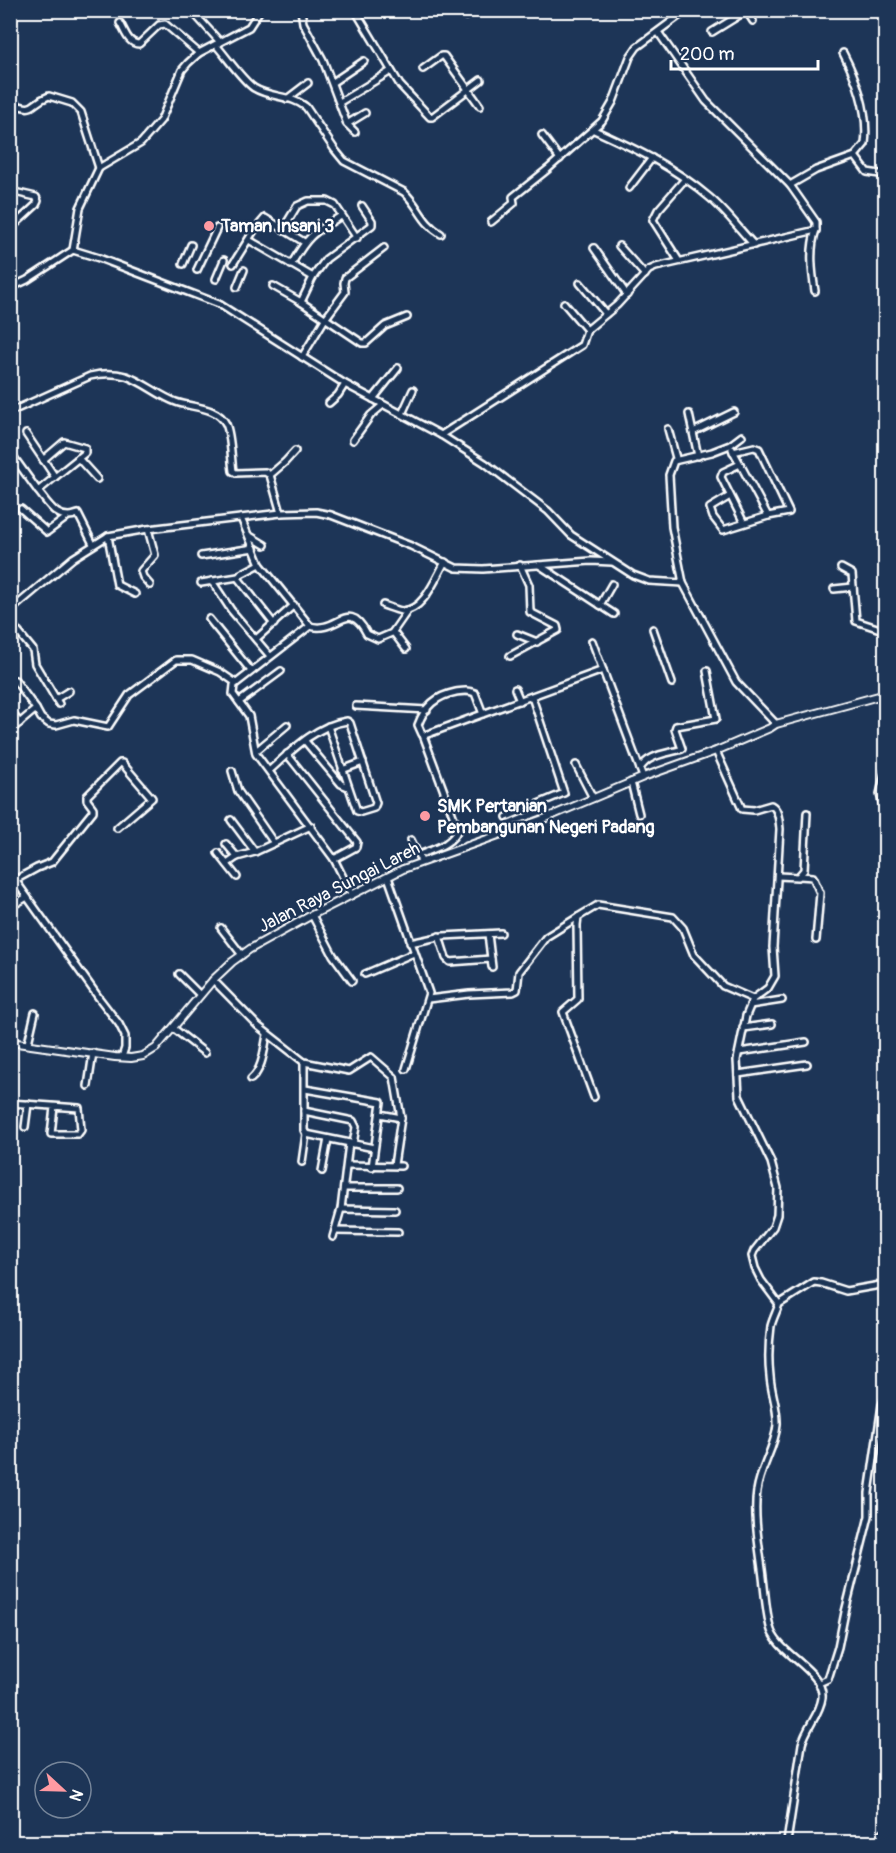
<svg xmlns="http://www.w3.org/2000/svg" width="896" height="1853" viewBox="0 0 896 1853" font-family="Pangolin,sans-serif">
<rect width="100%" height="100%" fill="#1d3557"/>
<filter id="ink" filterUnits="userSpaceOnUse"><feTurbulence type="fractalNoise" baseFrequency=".0167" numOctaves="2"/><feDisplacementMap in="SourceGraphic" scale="12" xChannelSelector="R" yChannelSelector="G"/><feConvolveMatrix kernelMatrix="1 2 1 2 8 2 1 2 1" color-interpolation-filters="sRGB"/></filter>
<g filter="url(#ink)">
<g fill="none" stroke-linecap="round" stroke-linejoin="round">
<defs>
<g id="minor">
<polyline points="191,10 220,42"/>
<polyline points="301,10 303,23 323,60 347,124 355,132"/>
<polyline points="355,10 400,85 430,117 432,117 481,80"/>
<polyline points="746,10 753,21"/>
<polyline points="466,16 472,10"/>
<path d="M120,23C125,31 128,44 139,44L159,25L165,24L199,53"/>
<path d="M658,32L706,101L790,185L816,170L855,156L865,144C869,113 857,80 843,53"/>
<polyline points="712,32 746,11"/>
<path d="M216,45C226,56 242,80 254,88C270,98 292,95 306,107L335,150L344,161L404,192C420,207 421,222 441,234"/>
<polyline points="423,69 441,56 444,56 480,106"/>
<polyline points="333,82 364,61"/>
<polyline points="287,99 308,83"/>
<polyline points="340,102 391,71"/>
<path d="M10,103C39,113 27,104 49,96L72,103L81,112L99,168"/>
<polyline points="347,124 365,113"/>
<path d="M594,130C636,149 674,167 709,197C726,211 739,229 754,245"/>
<polyline points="542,135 560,159"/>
<polyline points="855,156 867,172 886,175"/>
<polyline points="886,181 886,188"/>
<polyline points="629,188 652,158"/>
<polyline points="10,191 36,197 38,201 36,205 10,229"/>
<polyline points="491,222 514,203 513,197 548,169 602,121 613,102 630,57 637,47 687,10"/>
<polyline points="283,229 297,206 308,201 327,201 335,205 357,238"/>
<polyline points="249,240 313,277 301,302 362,343 366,343 385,326 407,317"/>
<polyline points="619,246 645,275"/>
<polyline points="594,248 627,295"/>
<polyline points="73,250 80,208 99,168 141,143 161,120 182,70 188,63 199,53 249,27 260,10"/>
<polyline points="679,261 653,220 658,210 685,179"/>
<polyline points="183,264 191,245"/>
<polyline points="233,264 253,232 265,218 304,242"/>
<path d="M291,265C308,235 313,233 341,216"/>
<polyline points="197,270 217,228"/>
<polyline points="313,277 326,259 372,225 372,221 362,206"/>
<polyline points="216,279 224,260"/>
<polyline points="580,283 606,314"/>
<polyline points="273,286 301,302"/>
<polyline points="237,287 244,270"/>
<polyline points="10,288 27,280 73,250 99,258 219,304 345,384 441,435 485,463 548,511 571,535 633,575 649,581 683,583"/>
<path d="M815,291C812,272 809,249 816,230"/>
<polyline points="564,303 587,330 617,305 649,270 656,267 816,230 816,222 790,185"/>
<polyline points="302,357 325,319 345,292 344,283 345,278 384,248"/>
<polyline points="373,399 398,368"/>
<polyline points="329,403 338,395 345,384"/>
<path d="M10,412L90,376C103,373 114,373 126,376C144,382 159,396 176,402C192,408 217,406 226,424C231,435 231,458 233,471L236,473L265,472L270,475L281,513"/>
<polyline points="402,414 413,390"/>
<polyline points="689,414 698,456"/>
<polyline points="668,429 676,458"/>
<polyline points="693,432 734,412"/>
<polyline points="441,435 582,345 587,330"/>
<polyline points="742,436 730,445 712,452 674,461 669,475 672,527 683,583 736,682 776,724"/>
<polyline points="353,440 371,415 383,405"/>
<polyline points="732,449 768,516"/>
<polyline points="10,452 38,491 55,477 26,434"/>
<polyline points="78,458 97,479"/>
<polyline points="43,460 64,442 85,448 85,453 55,477"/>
<polyline points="740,464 723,472 721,477 744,523"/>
<polyline points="270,475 285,462 295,451"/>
<path d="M38,491C49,505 58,522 78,514L93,544"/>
<polyline points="730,496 710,508 713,517 723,530 768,516 789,512 759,449 754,447 733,452"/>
<polyline points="21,509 47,532 66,518"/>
<path d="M241,518L260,564L310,626C338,634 348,597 367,634L378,639L392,633L408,610"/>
<polyline points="148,529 155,555 141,571 143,577 150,585"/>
<polyline points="108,536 117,585 135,594"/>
<polyline points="250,536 265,545"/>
<polyline points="201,556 254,548"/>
<polyline points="260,564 241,574 238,578 274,624"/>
<polyline points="539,565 614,614"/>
<polyline points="841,568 852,574 856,621 886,631"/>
<polyline points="212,581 231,610 270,656"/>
<polyline points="201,583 238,577"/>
<polyline points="834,589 853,587"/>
<path d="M383,605C389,607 396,610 402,611C424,611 436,577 445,562"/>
<polyline points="600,605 612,584"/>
<polyline points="10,611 73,558 108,536 148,529 281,513 316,512 331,515 411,546 456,568 483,569 591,561 612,562"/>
<polyline points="209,619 251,671"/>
<polyline points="10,622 33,650 35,664 59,704"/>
<polyline points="310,626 234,685 233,694 249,716 256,754 334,859 352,895"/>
<polyline points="653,629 672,683"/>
<polyline points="393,632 406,649"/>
<polyline points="517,634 537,642"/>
<polyline points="256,639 294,605"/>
<polyline points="592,641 643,777"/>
<polyline points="510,656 558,630 557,626 530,612 529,585 520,565"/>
<polyline points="515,689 520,701"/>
<polyline points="56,699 69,691"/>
<polyline points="239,702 281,671"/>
<polyline points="356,706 427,710"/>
<polyline points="36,709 41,718 49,724 56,725 74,720 108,727 129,695 176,660 192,660 220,672 236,683"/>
<polyline points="10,711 20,723"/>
<path d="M483,714L475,693C468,690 463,691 456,692C436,696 425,706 418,725L422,734L425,735C484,714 543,692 603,670"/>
<polyline points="10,731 36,709 15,680"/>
<polyline points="305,741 341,784 348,787"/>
<polyline points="256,751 287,725"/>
<path d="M716,751L742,809L754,810L771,805C779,809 779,821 780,829L773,947L775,976L768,988L753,999L746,1016L737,1060L739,1096L771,1162L778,1188L777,1215L773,1227L754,1251L752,1256L755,1268L761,1280L779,1304C777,1311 773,1318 771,1326C769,1341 768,1360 770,1376C771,1393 778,1408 777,1425C775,1448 760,1468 757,1491C753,1517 760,1551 763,1577C765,1594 766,1611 770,1627C776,1654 825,1670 822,1698C820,1714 806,1728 802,1744L787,1842"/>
<polyline points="287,754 357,842 356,847 334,859"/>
<polyline points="576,765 593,798"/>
<polyline points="886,768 880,794 886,820"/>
<path d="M640,769C648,754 667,754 682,749L675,729L676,726L716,719L707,671"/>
<path d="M270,770C292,750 317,725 347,721L350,723L376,803L374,808L361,812L357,811L328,726"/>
<polyline points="342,770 363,762"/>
<polyline points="232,771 238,791 274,843"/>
<polyline points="631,782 639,814"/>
<polyline points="507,817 564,793 532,697"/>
<polyline points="231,820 255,852"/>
<polyline points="411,840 421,861"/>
<polyline points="226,844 237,857"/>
<polyline points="218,853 237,877"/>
<path d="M419,855C433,849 452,845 458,829L423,735"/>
<polyline points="227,864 237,857 255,852 311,826"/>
<polyline points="10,873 99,998 119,1024 125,1036 125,1048 122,1057"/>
<polyline points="778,876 798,877 804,870 807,813"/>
<polyline points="800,876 813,877 820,893 816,940"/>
<polyline points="388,877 429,993 406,1069"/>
<polyline points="15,880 37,868 52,862 93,811 93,808 87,800 87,796 120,763 122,763 152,798 117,828"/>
<polyline points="10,907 27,897"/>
<polyline points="312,915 333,955 352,981"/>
<polyline points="221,928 242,955"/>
<polyline points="488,934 492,967"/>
<polyline points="439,936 446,958 450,962 491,959"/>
<polyline points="410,943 443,936 501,933"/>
<polyline points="179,974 200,995"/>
<polyline points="365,974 414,953"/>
<polyline points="213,980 258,1026 304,1062 349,1071 371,1057 394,1077 401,1118 394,1165"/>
<polyline points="428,999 469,994 513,992 517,990 519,972 546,937 578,917"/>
<polyline points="750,1005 782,1000"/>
<polyline points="173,1028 205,1053"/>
<polyline points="743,1028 772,1024"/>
<polyline points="28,1043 35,1013"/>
<polyline points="739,1052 806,1042"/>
<polyline points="304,1062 304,1130 306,1134 374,1148"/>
<polyline points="738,1074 807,1064"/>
<path d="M251,1079C263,1069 264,1049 267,1035"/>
<polyline points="88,1086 93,1053"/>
<polyline points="305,1089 381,1102 372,1167"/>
<polyline points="594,1097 563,1012 578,999 577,925 578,917 598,905 673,917 683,928 694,955 723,986 753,999"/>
<polyline points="10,1103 79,1108 81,1130 78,1134 51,1134 54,1107"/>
<polyline points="304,1111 353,1121 356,1127 353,1144"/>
<polyline points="380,1114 401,1118"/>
<polyline points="25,1127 28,1104"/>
<polyline points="302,1162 306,1134"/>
<polyline points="347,1165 401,1166"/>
<polyline points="322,1171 328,1139"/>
<polyline points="344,1188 397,1188"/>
<polyline points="341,1209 395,1210"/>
<polyline points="335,1231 398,1232"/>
<polyline points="333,1237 341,1209 349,1143"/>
<polyline points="779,1304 814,1282 821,1283 846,1291 886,1284"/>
<polyline points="819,1683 828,1679 838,1647 845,1612 869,1516 869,1493 882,1405 886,1395"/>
<polyline points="872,1842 886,1830"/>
</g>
<polyline id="tertiary" points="10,1042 115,1057 131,1058 143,1056 156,1048 213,980 232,962 250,949 310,916 403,869 546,818 646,776 716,751 770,728 776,724 886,694"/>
</defs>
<use href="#minor" stroke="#fff" stroke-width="10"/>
<use href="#tertiary" stroke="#fff" stroke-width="10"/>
<use href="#minor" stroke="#1d3557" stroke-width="5"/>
<use href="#tertiary" stroke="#1d3557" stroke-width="6"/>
</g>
</g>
<g fill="#ff9aa2" stroke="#1d3557" stroke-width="2">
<circle cx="209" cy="226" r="6"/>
<circle cx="425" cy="816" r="6"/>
</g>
<g text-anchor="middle" stroke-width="4.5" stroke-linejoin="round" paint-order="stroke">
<g font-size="18" font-weight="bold" fill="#fff" stroke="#1d3557" text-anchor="start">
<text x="221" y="232">Taman Insani 3</text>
<text x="437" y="812">SMK Pertanian<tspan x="437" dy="21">Pembangunan Negeri Padang</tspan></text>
</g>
<g font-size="18" fill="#fff" stroke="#1d3557">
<text transform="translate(339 887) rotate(-27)" y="6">Jalan Raya Sungai Lareh</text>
</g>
</g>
<rect width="896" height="1853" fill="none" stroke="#1d3557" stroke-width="36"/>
<rect x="18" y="18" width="860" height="1817" fill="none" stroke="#fff" stroke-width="2" filter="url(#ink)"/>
<g transform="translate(63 1790) rotate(112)"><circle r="28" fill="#1d3557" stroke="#77869a" stroke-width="1.5"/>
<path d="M0-4.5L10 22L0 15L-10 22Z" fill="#ff9aa2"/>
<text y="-9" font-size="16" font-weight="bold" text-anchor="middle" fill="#ffffff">N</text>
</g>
<path d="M671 60v9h147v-9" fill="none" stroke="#ffffff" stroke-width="3"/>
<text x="680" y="60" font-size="18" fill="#ffffff" stroke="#1d3557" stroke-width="4.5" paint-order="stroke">200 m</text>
</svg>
